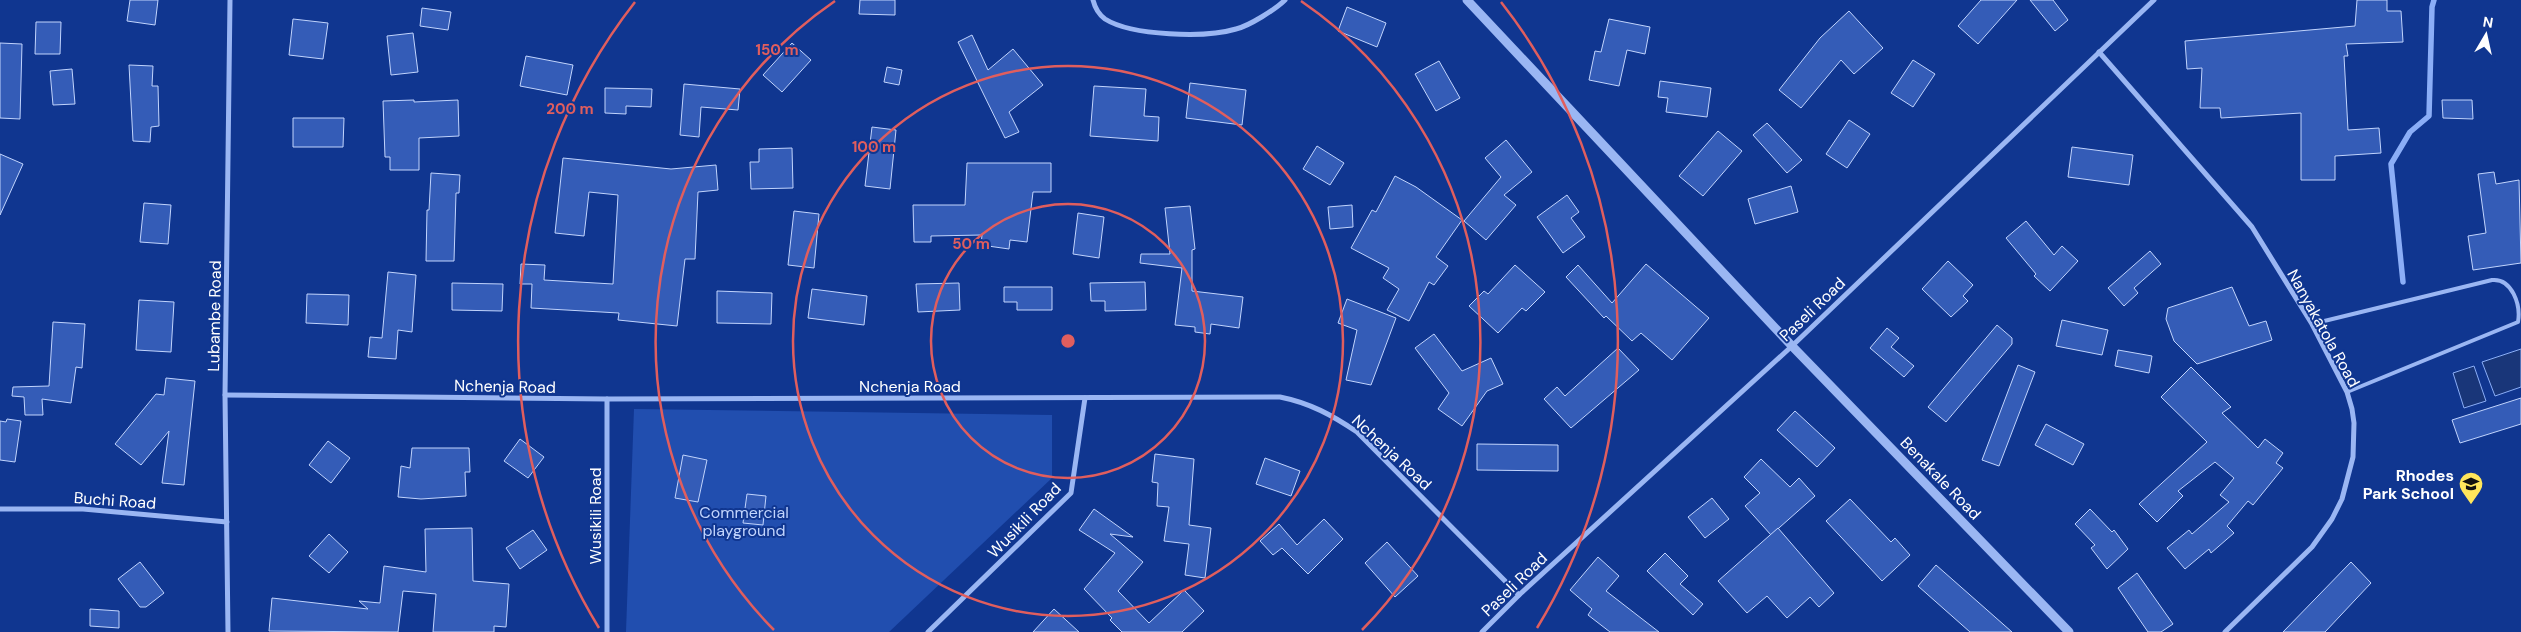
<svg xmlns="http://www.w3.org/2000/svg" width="2521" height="632" viewBox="0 0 2521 632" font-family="'DM Sans',sans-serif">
<rect width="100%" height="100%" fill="#103690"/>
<polygon fill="#214eaf" points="634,409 1052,415 1052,478 889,632 626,632"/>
<g fill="#193679" stroke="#8baef7">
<polygon points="2521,349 2521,387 2495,396 2482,362"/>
<polygon points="2474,366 2486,401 2464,408 2453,373"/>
</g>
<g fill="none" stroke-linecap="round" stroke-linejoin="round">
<polyline stroke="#8baef7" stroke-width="5.5" points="2403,282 2391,164 2410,132 2429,116 2432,7 2434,0"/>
</g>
<g fill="#345cb7" stroke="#c1d4fd">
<polygon points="130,0 158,0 155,25 127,21"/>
<polygon points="860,0 895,0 895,15 859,14"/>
<polygon points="1981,0 2017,0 1978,44 1958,26"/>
<polygon points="2030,0 2053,0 2068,20 2055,31"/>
<polygon points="2357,0 2387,0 2387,11 2401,11 2403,42 2346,44 2348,56 2344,56 2348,130 2379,128 2381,153 2335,156 2335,180 2301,180 2301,113 2221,118 2220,108 2200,108 2202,68 2187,69 2185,41 2355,26"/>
<polygon points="1347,7 1386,23 1377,47 1338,31"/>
<polygon points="422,8 451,12 448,30 420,26"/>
<polygon points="1849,11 1883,48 1854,74 1841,60 1801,108 1779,90 1820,38"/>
<polygon points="293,19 328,23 323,59 289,55"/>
<polygon points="1609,19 1650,27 1645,54 1627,50 1619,86 1589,80 1595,51 1601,52"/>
<polygon points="36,22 61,22 60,54 35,54"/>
<polygon points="413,33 418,72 391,75 387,36"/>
<polygon points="972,35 988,70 1013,49 1043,85 1009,112 1019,132 1005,138 958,42"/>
<polygon points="0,43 22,44 20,119 0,118"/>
<polygon points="792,43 811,60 782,92 763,75"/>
<polygon points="526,56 573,65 567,95 520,86"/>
<polygon points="1913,60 1935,74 1913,107 1891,93"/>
<polygon points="1439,61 1460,98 1436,111 1415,74"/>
<polygon points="129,65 153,66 152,86 158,86 159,126 151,127 150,142 133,141"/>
<polygon points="887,67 902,70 899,85 884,82"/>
<polygon points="72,69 75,104 53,105 50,71"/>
<polygon points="1660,81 1711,88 1707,117 1666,112 1668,98 1658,97"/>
<polygon points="1190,83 1246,90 1242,125 1186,118"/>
<polygon points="684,84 740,89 738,110 701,107 699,137 680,135"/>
<polygon points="1094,86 1146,89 1144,116 1159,117 1158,141 1090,136"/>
<polygon points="605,88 652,89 651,107 626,106 626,114 605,113"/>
<polygon points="414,100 414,102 458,100 459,136 419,138 419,170 390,170 390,157 385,157 383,101"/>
<polygon points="2442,100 2472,100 2473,119 2443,118"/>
<polygon points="293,118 344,118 343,147 293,147"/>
<polygon points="1849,120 1870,134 1847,168 1826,154"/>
<polygon points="1767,123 1802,160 1787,173 1753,135"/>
<polygon points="872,127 896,130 890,189 865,186"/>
<polygon points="1718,131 1742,151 1703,196 1679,176"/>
<polygon points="1506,140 1532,172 1504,195 1516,205 1486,240 1464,221 1501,177 1485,158"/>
<polygon points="1317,146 1344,163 1330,185 1303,169"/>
<polygon points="2072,147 2133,155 2129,185 2068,177"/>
<polygon points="792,148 793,188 751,189 750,162 759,162 759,149"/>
<polygon points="0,154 23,164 0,215"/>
<polygon points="563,158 671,169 716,165 718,190 698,192 695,259 685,259 677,326 618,320 619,313 531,308 532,284 520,284 521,264 545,265 544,280 613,284 618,195 589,192 584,236 555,233"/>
<polygon points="967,163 1051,163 1051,192 1033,192 1027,242 1010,240 1009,249 981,245 982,235 931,236 931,242 914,242 913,205 965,205"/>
<polygon points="2494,172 2496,184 2519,180 2521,263 2473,270 2468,236 2486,233 2478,174"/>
<polygon points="431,173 460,175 459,193 456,193 454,261 426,261 427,210 429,210"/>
<polygon points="1395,176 1416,187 1462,220 1436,257 1448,266 1434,285 1429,282 1409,321 1387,310 1399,289 1383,278 1389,268 1351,248 1372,210 1376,212"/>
<polygon points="1791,186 1798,212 1755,224 1748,199"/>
<polygon points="1567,195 1579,212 1571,218 1585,237 1563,253 1537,217"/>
<polygon points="144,203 171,205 168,244 140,242"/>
<polygon points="1352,205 1353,227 1330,229 1328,207"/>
<polygon points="1190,206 1195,249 1192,250 1192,291 1243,297 1239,328 1211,324 1210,334 1195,332 1195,327 1175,325 1182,268 1140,263 1141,254 1170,254 1165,208"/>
<polygon points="794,211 819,214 814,268 788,265"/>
<polygon points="1078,213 1104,217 1099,258 1073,254"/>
<polygon points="2026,221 2054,255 2062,246 2078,261 2050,291 2034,276 2036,274 2006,238"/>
<polygon points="2150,251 2161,264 2134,288 2138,293 2124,306 2108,288"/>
<polygon points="1948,261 1973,285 1963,296 1968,301 1951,317 1922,289"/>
<polygon points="1646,264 1709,318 1672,360 1641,333 1632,341 1606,316 1604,318 1566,277 1578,265 1612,303"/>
<polygon points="1515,265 1545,292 1526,311 1522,308 1498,333 1469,306 1484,291 1488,294"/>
<polygon points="388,272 416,275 412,332 398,330 396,359 368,357 370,337 382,338"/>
<polygon points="1145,282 1146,310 1105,311 1105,301 1091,301 1090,283"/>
<polygon points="452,283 503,284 502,311 452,310"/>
<polygon points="959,283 960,310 918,312 916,284"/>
<polygon points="1004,287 1052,287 1052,310 1017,310 1017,302 1004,302"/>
<polygon points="2232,287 2249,326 2266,321 2272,340 2197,364 2174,341 2166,319 2168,308"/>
<polygon points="812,289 867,296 864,325 808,318"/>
<polygon points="717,291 772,293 771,324 717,323"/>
<polygon points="307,294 349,295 348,325 306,323"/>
<polygon points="1347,299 1396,318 1371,385 1346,380 1357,330 1338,323"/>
<polygon points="139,300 174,302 171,352 136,350"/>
<polygon points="2062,320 2108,330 2102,355 2056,346"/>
<polygon points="53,322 85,324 82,368 76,367 71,403 42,399 43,415 25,415 24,397 12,396 13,387 49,386"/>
<polygon points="1997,325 2012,338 2012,344 1946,422 1928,407"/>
<polygon points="1887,328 1899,338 1891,347 1914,366 1904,377 1870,348"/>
<polygon points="1434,334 1462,371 1491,358 1503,384 1487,391 1462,426 1438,409 1449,393 1415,348"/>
<polygon points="1618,348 1639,370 1571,428 1544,399 1557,387 1565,396"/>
<polygon points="2118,350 2152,356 2149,373 2115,366"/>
<polygon points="2018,365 2035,372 1999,466 1982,460"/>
<polygon points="2191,367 2231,407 2222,413 2258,448 2265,439 2283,453 2276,463 2283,468 2253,505 2248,501 2227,526 2234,533 2211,553 2209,549 2185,569 2167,548 2189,530 2192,534 2229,502 2220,495 2234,478 2215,462 2178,491 2183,496 2157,522 2139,504 2207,442 2161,397"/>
<polygon points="166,378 195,381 184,485 162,483 169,431 141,465 115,444 156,394 164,395"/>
<polygon points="2521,398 2521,424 2460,443 2452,420"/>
<polygon points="1795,411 1835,448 1817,467 1777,430"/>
<polygon points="7,419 21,421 15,462 0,460 0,421 6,422"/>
<polygon points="2046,424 2084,444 2073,465 2035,445"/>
<polygon points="520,439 544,457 528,478 504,461"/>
<polygon points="328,441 350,458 331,483 309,465"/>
<polygon points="1477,444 1558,445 1558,471 1477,470"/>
<polygon points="412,448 469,448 470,472 465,472 466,496 421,499 398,497 401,466 410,468"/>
<polygon points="1155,454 1194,459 1189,525 1211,528 1205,578 1185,575 1189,544 1164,541 1169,507 1157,506 1158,483 1152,482"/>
<polygon points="683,455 707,460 698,502 675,498"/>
<polygon points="1265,458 1300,471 1291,496 1256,484"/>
<polygon points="1761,459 1790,487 1799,478 1815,496 1771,535 1745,506 1760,493 1744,477"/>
<polygon points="747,494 766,496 763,525 743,523"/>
<polygon points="1712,498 1729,519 1705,538 1688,517"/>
<polygon points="1850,499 1891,542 1895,538 1910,555 1882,581 1826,521"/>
<polygon points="1094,509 1133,537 1110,534 1143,562 1118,591 1149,623 1184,590 1204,611 1182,632 1122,632 1110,620 1112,618 1084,589 1115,553 1079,530"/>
<polygon points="2090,509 2112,532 2114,530 2128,549 2107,569 2091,548 2095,545 2075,524"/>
<polygon points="1324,519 1343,539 1308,574 1282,548 1273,555 1260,541 1279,524 1297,545"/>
<polygon points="472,528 473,581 509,584 506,627 494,626 494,632 433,632 436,594 403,591 398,632 269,631 272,598 368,609 359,601 380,603 384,566 426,572 425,529"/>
<polygon points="1778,528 1834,593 1819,607 1810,597 1787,618 1767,596 1747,613 1718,581"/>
<polygon points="533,530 547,550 520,569 506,548"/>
<polygon points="329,534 348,552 329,573 309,556"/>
<polygon points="1387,542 1418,576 1395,597 1365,563"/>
<polygon points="1665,553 1688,576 1680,584 1703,604 1693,615 1647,571"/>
<polygon points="1598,557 1619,576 1606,591 1659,632 1610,632 1588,615 1592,609 1570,590"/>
<polygon points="140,562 164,593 146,607 140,607 118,579"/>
<polygon points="2351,562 2371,583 2325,632 2283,632"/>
<polygon points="1936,565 2012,632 1970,632 1918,586"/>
<polygon points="2137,573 2173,624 2161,632 2148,632 2118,588"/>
<polygon points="90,609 119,611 119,628 90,626"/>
<polygon points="1054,609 1079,632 1033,632"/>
</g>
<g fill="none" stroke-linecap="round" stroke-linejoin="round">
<path stroke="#9ab6f3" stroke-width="4" d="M2312,324L2492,280C2512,278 2521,305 2518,322L2347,392"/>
<g stroke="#9ab6f3" stroke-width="5">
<path d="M1093,0C1095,8 1098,14 1105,19C1132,36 1206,38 1236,29C1249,26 1276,9 1285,0"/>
<polyline points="2099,52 2252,227 2312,324 2347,392 2352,409 2354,423 2353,457 2342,499 2332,519 2312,547 2225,632"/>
<path d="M225,395L607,399L1280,397C1310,403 1332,415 1357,432L1519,595"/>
<polyline points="0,509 83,509 227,522"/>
<polyline points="228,632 225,395 230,0"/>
<polyline points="607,632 607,399"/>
<polyline points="928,632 1071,493 1085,398"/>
<polyline points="1482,632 1519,595 1792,346 2154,0"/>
</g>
<polyline stroke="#9ab6f3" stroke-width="9" points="1467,0 1792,346 2069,632"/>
</g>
<g fill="none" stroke="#e05e5e" stroke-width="2.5">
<circle cx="1068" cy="341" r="137"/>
<circle cx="1068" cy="341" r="275"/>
<path d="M774 630A412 412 0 0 1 835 1M1301 1A412 412 0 0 1 1362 630"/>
<path d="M599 628A550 550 0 0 1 635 2M1501 2A550 550 0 0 1 1537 628"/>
</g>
<defs>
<symbol id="school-pin" viewBox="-11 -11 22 30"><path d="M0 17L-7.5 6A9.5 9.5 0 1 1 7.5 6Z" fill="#ffe65b" stroke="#103690"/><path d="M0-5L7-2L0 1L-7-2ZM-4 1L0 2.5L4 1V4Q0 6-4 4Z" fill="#111"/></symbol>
</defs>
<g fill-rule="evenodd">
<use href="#school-pin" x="2457" y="470" width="28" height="38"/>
</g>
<g text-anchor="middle" stroke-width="4" stroke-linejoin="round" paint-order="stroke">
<g font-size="16" fill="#fff" stroke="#103690">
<text transform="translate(1812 309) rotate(-44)" y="6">Paseli Road</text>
<text transform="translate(214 316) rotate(-89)" y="6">Lubambe Road</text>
<text transform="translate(2324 328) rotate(61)" y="6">Nanyakatola Road</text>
<text transform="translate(505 386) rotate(1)" y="6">Nchenja Road</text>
<text x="910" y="392">Nchenja Road</text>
<text transform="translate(1392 452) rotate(43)" y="6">Nchenja Road</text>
<text transform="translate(1941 478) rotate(46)" y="6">Benakale Road</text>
<text transform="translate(115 500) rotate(4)" y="6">Buchi Road</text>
<text transform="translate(595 516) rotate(-90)" y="6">Wusikili Road</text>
<text transform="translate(1024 520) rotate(-46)" y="6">Wusikili Road</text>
<text transform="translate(1514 584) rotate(-44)" y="6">Paseli Road</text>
</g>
<g font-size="16" font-weight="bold" fill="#fff" stroke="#103690" text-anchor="end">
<text x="2454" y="481">Rhodes<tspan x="2454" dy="18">Park School</tspan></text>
</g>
<g font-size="16" fill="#c1d4fd" stroke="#103690">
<text x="744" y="518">Commercial<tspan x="744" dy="18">playground</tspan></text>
</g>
</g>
<circle cx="1068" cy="341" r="8" fill="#e05e5e" stroke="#103690" stroke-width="2.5"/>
<g font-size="15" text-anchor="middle" font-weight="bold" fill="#e05e5e" stroke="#103690" stroke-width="4" stroke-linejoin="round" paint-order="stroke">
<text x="777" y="55">150 m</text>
<text x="570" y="114">200 m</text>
<text x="874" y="152">100 m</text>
<text x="971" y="249">50 m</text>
</g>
<g transform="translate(2486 35) rotate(9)" stroke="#103690" stroke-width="4" paint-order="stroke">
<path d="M0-4L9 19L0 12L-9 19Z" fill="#ffffff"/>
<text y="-8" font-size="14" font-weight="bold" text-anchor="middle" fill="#ffffff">N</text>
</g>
</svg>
